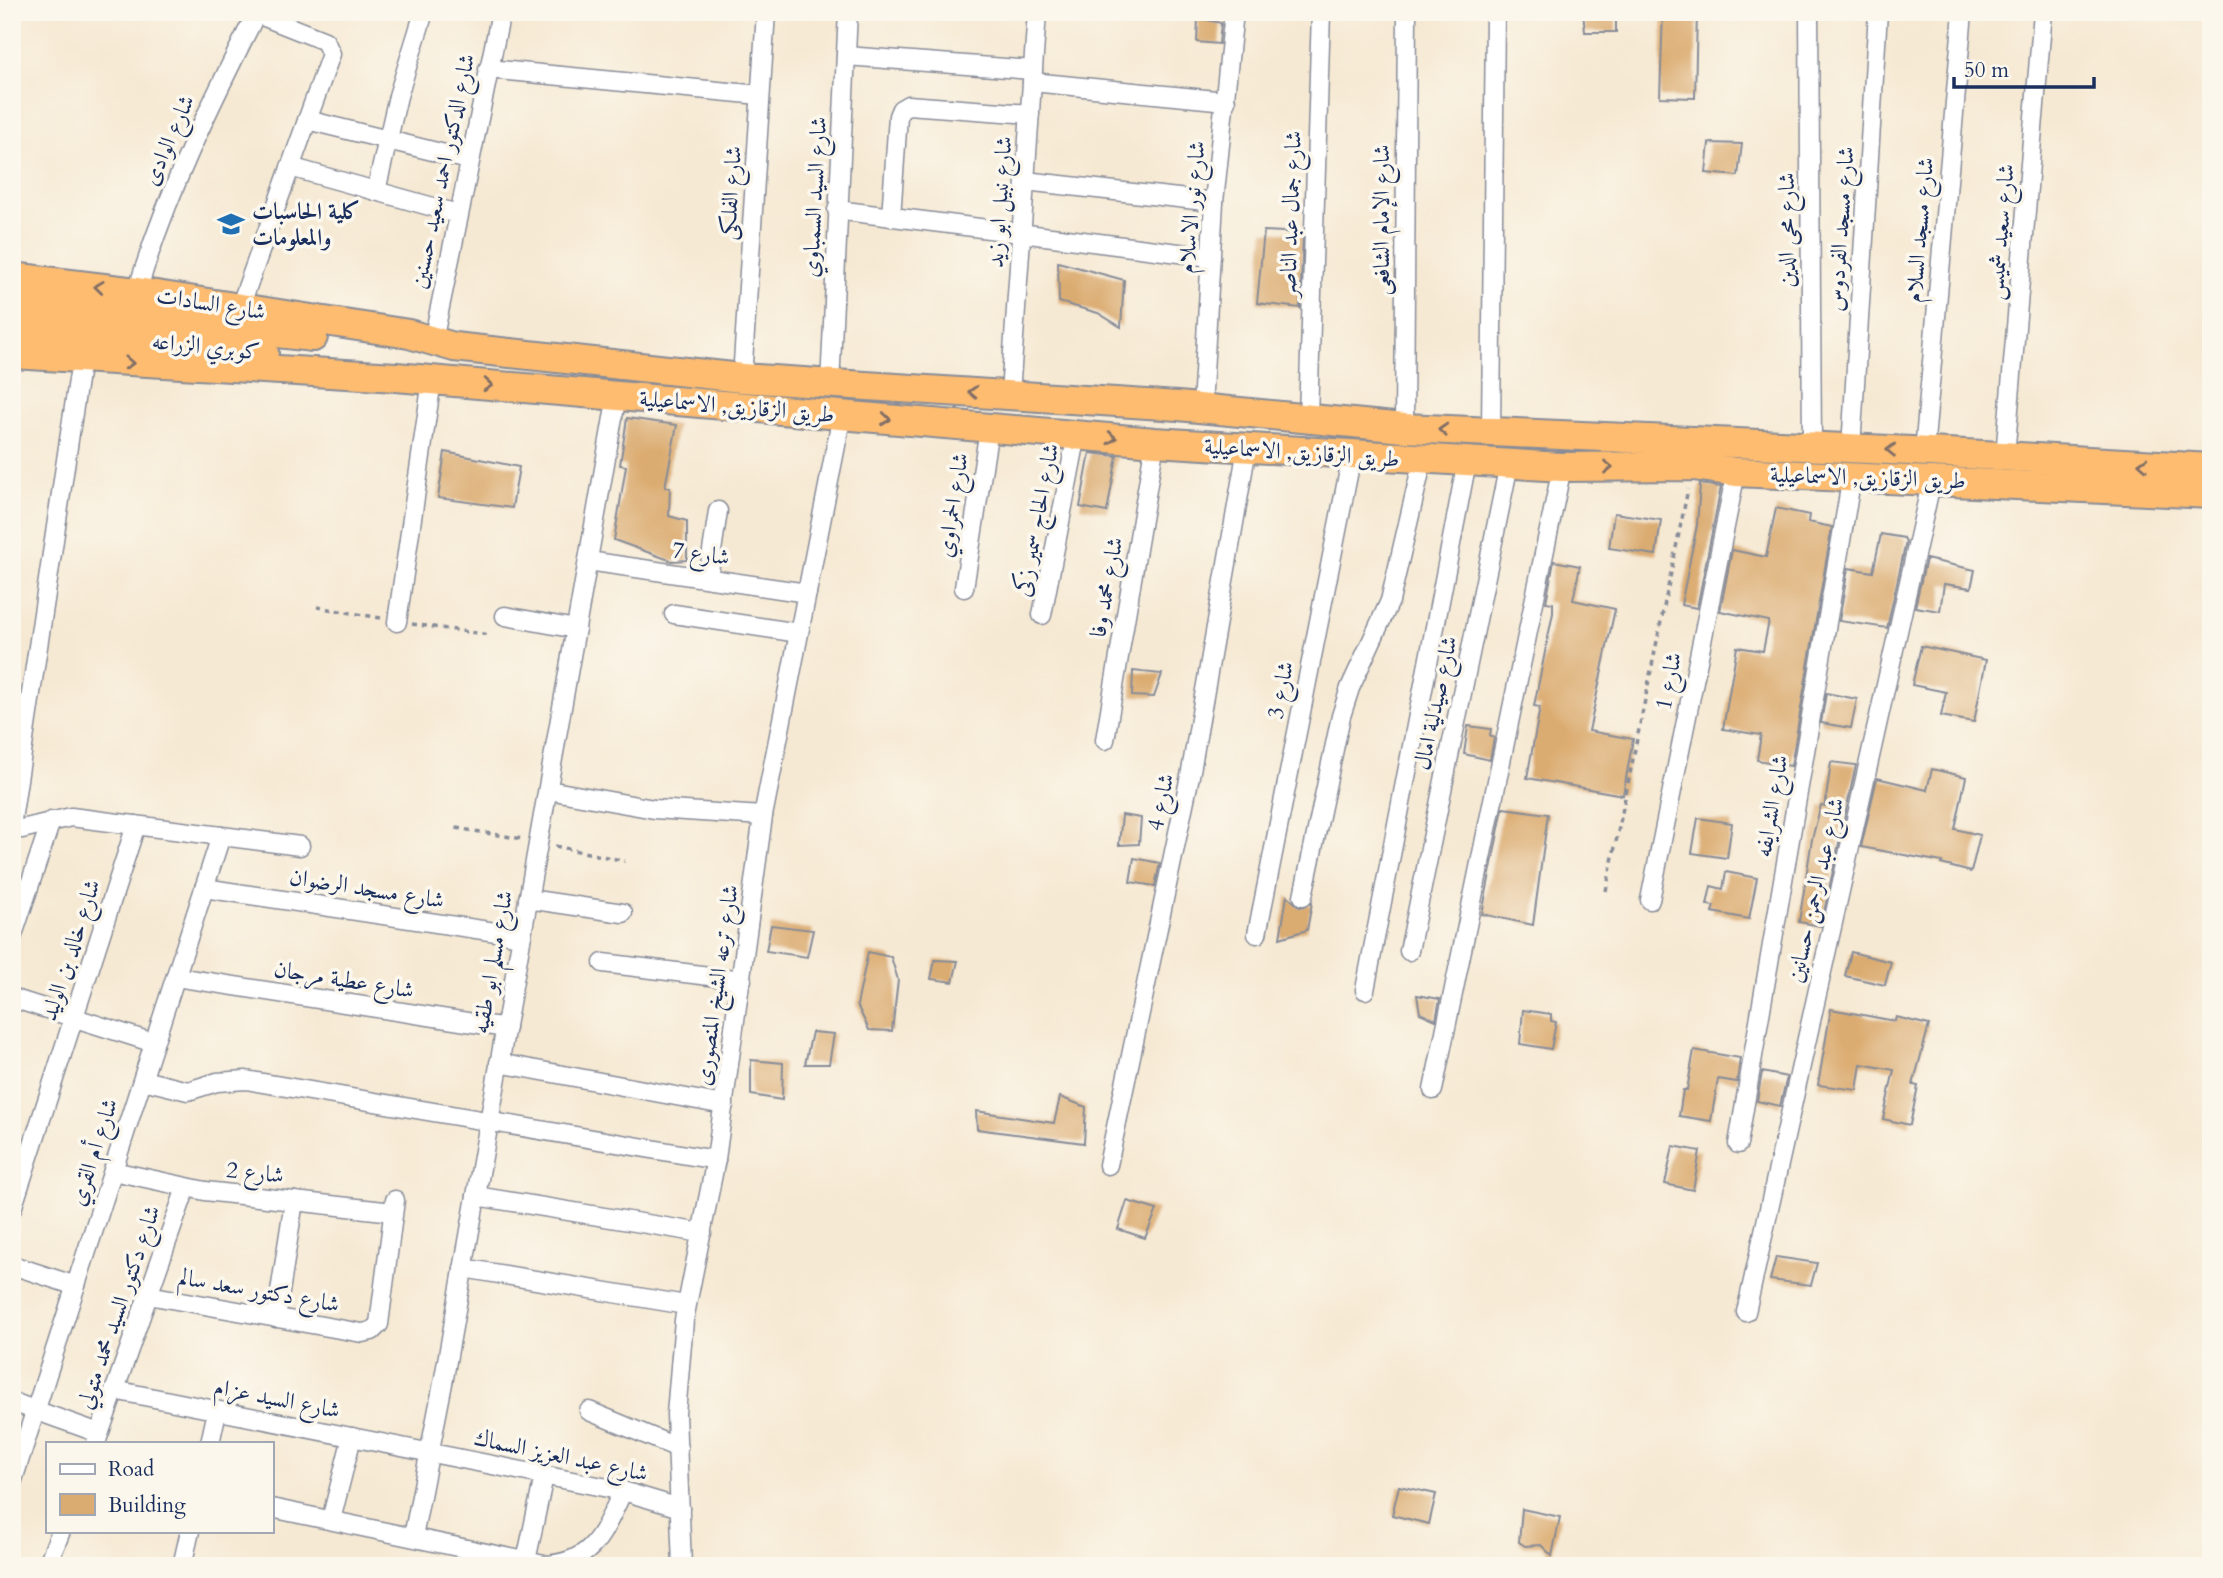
<svg xmlns="http://www.w3.org/2000/svg" width="2223" height="1578" viewBox="0 0 2223 1578" font-family="Cardo,Amiri,serif">
<rect width="100%" height="100%" fill="#fbf7ec"/>
<filter id="ink" filterUnits="userSpaceOnUse"><feTurbulence type="fractalNoise" baseFrequency=".0143" numOctaves="2"/><feDisplacementMap in="SourceGraphic" scale="14" xChannelSelector="R" yChannelSelector="G"/><feConvolveMatrix kernelMatrix="1 2 1 2 8 2 1 2 1" color-interpolation-filters="sRGB"/></filter>
<filter id="wash" filterUnits="userSpaceOnUse"><feTurbulence type="fractalNoise" baseFrequency=".00686" numOctaves="4" result="noise"/><feDisplacementMap in="SourceGraphic" scale="28" xChannelSelector="R" yChannelSelector="G"/><feGaussianBlur stdDeviation="1.57" result="paint"/><feColorMatrix in="noise" values="0 0 0 0 0 0 0 0 0 0 0 0 0 0 0 0 0 1.4 0 .05"/><feComposite in="paint" operator="in"/></filter>
<g filter="url(#wash)">
<rect width="100%" height="100%" fill="#f6e9d3"/>
<g id="blocks">
<g fill="#dbac71">
<polygon points="1583,12 1616,12 1616,32 1585,32"/>
<polygon points="1663,12 1697,12 1695,98 1660,97"/>
<polygon points="1198,18 1221,23 1219,44 1197,42"/>
<polygon points="1709,143 1742,144 1738,176 1706,173"/>
<polygon points="1264,231 1303,233 1300,308 1257,303"/>
<polygon points="1058,262 1124,280 1121,327 1098,313 1059,302"/>
<polygon points="627,418 677,425 665,487 670,488 669,516 687,521 687,560 672,561 614,540 626,466 620,465"/>
<polygon points="445,452 519,467 512,508 438,498"/>
<polygon points="1090,453 1117,456 1107,512 1080,507"/>
<polygon points="1700,484 1721,487 1697,608 1681,605 1697,525"/>
<polygon points="1776,508 1809,515 1808,522 1832,527 1791,766 1757,760 1761,735 1723,729 1737,647 1763,651 1769,621 1720,611 1732,550 1766,557"/>
<polygon points="1614,513 1661,520 1656,555 1609,548"/>
<polygon points="1881,534 1904,538 1906,542 1887,628 1839,621 1848,568 1873,572"/>
<polygon points="1926,559 1975,570 1971,588 1944,584 1940,611 1915,607"/>
<polygon points="1554,561 1580,566 1573,600 1615,609 1589,731 1633,739 1623,795 1527,778 1540,707 1534,706 1553,613 1553,603 1546,602"/>
<polygon points="1921,646 1986,660 1974,722 1941,716 1946,692 1912,685"/>
<polygon points="1133,671 1162,674 1154,697 1132,696"/>
<polygon points="1826,693 1857,699 1851,728 1821,723"/>
<polygon points="1468,726 1491,729 1490,735 1494,738 1490,760 1464,754"/>
<polygon points="1831,762 1856,765 1821,926 1799,922 1812,839 1821,805 1825,806"/>
<polygon points="1932,769 1966,777 1955,829 1980,835 1971,872 1941,864 1942,862 1861,847 1877,778 1927,790"/>
<polygon points="1503,808 1548,814 1533,925 1482,914"/>
<polygon points="1122,815 1141,818 1139,844 1119,845"/>
<polygon points="1698,818 1732,823 1727,858 1692,853"/>
<polygon points="1134,858 1160,863 1155,886 1130,882"/>
<polygon points="1726,872 1757,878 1749,919 1712,912 1714,906 1707,905 1711,886 1723,889"/>
<polygon points="1287,896 1300,907 1312,903 1307,930 1280,938"/>
<polygon points="771,925 813,930 807,957 766,951"/>
<polygon points="868,952 891,957 898,980 892,1031 869,1030 857,1005"/>
<polygon points="1851,952 1891,962 1885,985 1845,976"/>
<polygon points="935,960 958,961 953,982 931,979"/>
<polygon points="1417,995 1440,999 1436,1020 1420,1013"/>
<polygon points="1831,1009 1895,1021 1896,1017 1929,1025 1913,1085 1918,1086 1910,1125 1883,1119 1894,1070 1861,1064 1857,1090 1818,1085"/>
<polygon points="1523,1010 1551,1014 1551,1021 1556,1022 1551,1049 1520,1044"/>
<polygon points="812,1032 834,1034 829,1064 805,1064"/>
<polygon points="1694,1050 1740,1058 1737,1082 1718,1079 1711,1121 1679,1116 1683,1090 1687,1090"/>
<polygon points="751,1060 783,1063 782,1100 751,1095"/>
<polygon points="1762,1072 1787,1077 1780,1106 1757,1101"/>
<polygon points="1060,1097 1086,1107 1084,1143 977,1129 976,1111 1054,1123"/>
<polygon points="1673,1146 1700,1151 1693,1190 1665,1184"/>
<polygon points="1127,1201 1157,1210 1145,1238 1118,1229"/>
<polygon points="1776,1257 1817,1263 1811,1285 1770,1280"/>
<polygon points="1399,1486 1436,1494 1429,1524 1392,1515"/>
<polygon points="1522,1509 1560,1517 1552,1556 1541,1545 1525,1546 1519,1542"/>
</g>
</g>
</g>
<g filter="url(#ink)">
<use href="#blocks" fill-opacity="0" stroke="#888c98" stroke-width="2"/>
<g fill="none" stroke-linecap="round" stroke-linejoin="round">
<defs>
<g id="minor">
<polyline points="1809,12 1812,447"/>
<polyline points="846,56 1033,70"/>
<polyline points="488,69 760,95"/>
<polyline points="1032,82 1226,101"/>
<polyline points="307,120 469,160"/>
<polyline points="290,167 458,214"/>
<polyline points="1025,181 1214,202"/>
<polyline points="376,191 398,96 424,12"/>
<polyline points="837,210 1211,257"/>
<polyline points="891,217 898,116 901,109 908,105 1030,114"/>
<path d="M137,292C166,194 210,105 256,14"/>
<polyline points="240,307 331,54 325,41 252,12"/>
<polyline points="433,341 501,12"/>
<polyline points="742,378 766,12"/>
<polyline points="830,385 848,12"/>
<polyline points="1010,394 1037,12 1034,12"/>
<polyline points="1202,407 1214,202 1234,12"/>
<polyline points="1308,417 1321,12"/>
<polyline points="1404,428 1407,12"/>
<polyline points="1491,432 1495,12"/>
<polyline points="1851,448 1878,12"/>
<polyline points="1924,452 1963,12"/>
<polyline points="2005,456 2043,12"/>
<polyline points="588,561 807,593"/>
<polyline points="708,578 718,511"/>
<polyline points="964,588 989,429"/>
<polyline points="674,614 799,633"/>
<polyline points="1042,615 1077,434"/>
<polyline points="505,616 576,629"/>
<polyline points="397,622 432,380"/>
<polyline points="1105,740 1155,442"/>
<polyline points="548,790 654,809 763,816"/>
<polyline points="12,820 81,360"/>
<polyline points="12,828 22,829 71,817 300,846"/>
<polyline points="204,888 522,936"/>
<polyline points="1303,896 1341,716 1350,688 1390,601 1423,459"/>
<polyline points="528,899 623,913"/>
<polyline points="1650,900 1736,472"/>
<polyline points="1257,934 1352,455"/>
<polyline points="12,938 51,821"/>
<polyline points="1409,951 1509,464"/>
<polyline points="603,963 742,980"/>
<polyline points="176,977 506,1028"/>
<polyline points="1365,990 1467,461"/>
<polyline points="12,998 154,1043"/>
<polyline points="499,1063 724,1105"/>
<polyline points="143,1080 188,1091 217,1082 246,1080 716,1160"/>
<polyline points="1433,1090 1562,467"/>
<polyline points="1738,1144 1852,476"/>
<polyline points="1108,1165 1191,771 1247,448"/>
<polyline points="113,1171 205,1191 393,1212"/>
<polyline points="476,1196 702,1233"/>
<polyline points="12,1209 136,825"/>
<polyline points="12,1265 76,1286"/>
<polyline points="463,1268 686,1305"/>
<polyline points="148,1295 362,1333 372,1331 379,1324 395,1200"/>
<polyline points="1746,1312 1932,479"/>
<polyline points="276,1318 294,1201"/>
<polyline points="114,1390 623,1491 680,1508"/>
<polyline points="12,1402 99,1433"/>
<polyline points="589,1411 678,1448"/>
<polyline points="96,1443 186,1188"/>
<polyline points="210,1443 217,1411"/>
<polyline points="12,1483 221,836"/>
<path d="M271,1508L544,1565C595,1563 603,1531 623,1491"/>
<polyline points="331,1520 352,1437"/>
<polyline points="413,1537 444,1378 617,395"/>
<polyline points="526,1561 544,1476"/>
<polyline points="47,1566 61,1531"/>
<polyline points="182,1566 190,1531"/>
<polyline points="682,1566 676,1414 684,1320 716,1159 763,816 842,415"/>
</g>
<g id="trunk">
<polyline points="12,277 137,292 409,334 454,347 742,378 1178,406 1404,428 1912,451 2211,468"/>
<polyline points="12,304 313,337"/>
<polyline points="12,326 264,352"/>
<polyline points="12,354 396,377 1155,442 1562,467 1693,466 1736,472 2211,494"/>
</g>
</defs>
<use href="#minor" stroke="#888c98" stroke-width="21"/>
<use href="#trunk" stroke="#888c98" stroke-width="32"/>
<g stroke="#888c98" stroke-width="3.5" stroke-dasharray="5 5" stroke-linecap="butt">
<polyline points="317,607 381,618"/>
<polyline points="412,624 490,635"/>
<polyline points="456,828 523,839"/>
<polyline points="555,846 625,861"/>
<polyline points="1606,891 1688,489"/>
</g>
<use href="#minor" stroke="#fff" stroke-width="18"/>
<use href="#trunk" stroke="#fdbc70" stroke-width="28"/>
</g>
<defs><path id="oneway-chevron" d="M-2-3.5L2.5 0L-2 3.5" fill="none" stroke-width="1.6" stroke-linecap="round" stroke-linejoin="round" transform="scale(1.75)"/></defs>
<g stroke="#816e66">
<use href="#oneway-chevron" transform="translate(99 287) rotate(-173)"/>
<use href="#oneway-chevron" transform="translate(129 363) rotate(3)"/>
<use href="#oneway-chevron" transform="translate(488 385) rotate(5)"/>
<use href="#oneway-chevron" transform="translate(973 392) rotate(-177)"/>
<use href="#oneway-chevron" transform="translate(886 419) rotate(6)"/>
<use href="#oneway-chevron" transform="translate(1443 430) rotate(-177)"/>
<use href="#oneway-chevron" transform="translate(1112 438) rotate(6)"/>
<use href="#oneway-chevron" transform="translate(1891 450) rotate(-178)"/>
<use href="#oneway-chevron" transform="translate(2143 464) rotate(-177)"/>
<use href="#oneway-chevron" transform="translate(1608 467)"/>
</g>
</g>
<defs>
<symbol id="university-bare" viewBox="-9 -9 18 18"><path d="M0-5L7-2L0 1L-7-2ZM-4 1L0 2.5L4 1V4Q0 6-4 4Z" fill="#1f6fb2" stroke="#fbf7ec" stroke-width="2.5" paint-order="stroke"/></symbol>
</defs>
<g fill-rule="evenodd">
<use href="#university-bare" x="212" y="205" width="38" height="38"/>
</g>
<g text-anchor="middle" stroke-width="7" stroke-linejoin="round" paint-order="stroke">
<g font-size="23" fill="#1b2f5e" stroke="#fbf7ec">
<text transform="translate(168 140) rotate(-66)" y="8">شارع الوادى</text>
<text transform="translate(442 171) rotate(-78)" y="8">شارع الدكتور احمد سعيد حسنين</text>
<text transform="translate(730 193) rotate(-86)" y="8">شارع الفلكى</text>
<text transform="translate(814 197) rotate(-87)" y="8">شارع السيد السمباوي</text>
<text transform="translate(999 202) rotate(-86)" y="8">شارع نبيل ابو زيد</text>
<text transform="translate(1191 207) rotate(-85)" y="8">شارع نور الاسلام</text>
<text transform="translate(1290 214) rotate(-88)" y="8">شارع جمال عبد الناصر</text>
<text transform="translate(1381 220) rotate(-90)" y="8">شارع الإمام الشافعى</text>
<text transform="translate(1840 229) rotate(-86)" y="8">شارع مسجد الفردوس</text>
<text transform="translate(1786 230) rotate(-90)" y="8">شارع محى الدين</text>
<text transform="translate(1919 230) rotate(-85)" y="8">شارع مسجد السلام</text>
<text transform="translate(2000 232) rotate(-85)" y="8">شارع سعيد شميس</text>
<text transform="translate(211 303) rotate(9)" y="8">شارع السادات</text>
<text transform="translate(206 346) rotate(6)" y="8">كوبري الزراعه</text>
<text transform="translate(737 406) rotate(5)" y="8">طريق الزقازيق, الاسماعيلية</text>
<text transform="translate(1302 452) rotate(4)" y="8">طريق الزقازيق, الاسماعيلية</text>
<text transform="translate(1868 477) rotate(2)" y="8">طريق الزقازيق, الاسماعيلية</text>
<text transform="translate(952 505) rotate(-81)" y="8">شارع الحمراوي</text>
<text transform="translate(1036 520) rotate(-79)" y="8">شارع الحاج سمير زكى</text>
<text transform="translate(701 553) rotate(8)" y="8">شارع 7</text>
<text transform="translate(1106 587) rotate(-80)" y="8">شارع محمد وفا</text>
<text transform="translate(1668 681) rotate(-79)" y="8">شارع 1</text>
<text transform="translate(1280 690) rotate(-79)" y="8">شارع 3</text>
<text transform="translate(1435 703) rotate(-78)" y="8">شارع صيدلية امال</text>
<text transform="translate(1160 802) rotate(-78)" y="8">شارع 4</text>
<text transform="translate(1771 806) rotate(-80)" y="8">شارع الشرايفه</text>
<text transform="translate(367 888) rotate(9)" y="8">شارع مسجد الرضوان</text>
<text transform="translate(1815 890) rotate(-77)" y="8">شارع عبد الرحمن حسانين</text>
<text transform="translate(70 950) rotate(-72)" y="8">شارع خالد بن الوليد</text>
<text transform="translate(492 962) rotate(-80)" y="8">شارع مسلم ابو طقيه</text>
<text transform="translate(344 979) rotate(9)" y="8">شارع عطية مرجان</text>
<text transform="translate(716 985) rotate(-82)" y="8">شارع ترعه الشيخ المنصورى</text>
<text transform="translate(93 1152) rotate(-72)" y="8">شارع أم القري</text>
<text transform="translate(255 1172) rotate(6)" y="8">شارع 2</text>
<text transform="translate(259 1290) rotate(10)" y="8">شارع دكتور سعد سالم</text>
<text transform="translate(118 1307) rotate(-71)" y="8">شارع دكتور السيد محمد متولي</text>
<text transform="translate(277 1398) rotate(11)" y="8">شارع السيد عزام</text>
<text transform="translate(561 1455) rotate(12)" y="8">شارع عبد العزيز السماك</text>
</g>
<g font-size="23" font-weight="bold" fill="#1b2f5e" stroke="#fbf7ec" text-anchor="start">
<text x="252" y="219">كلية الحاسبات<tspan x="252" dy="26">والمعلومات</tspan></text>
</g>
</g>
<rect width="2223" height="1578" fill="none" stroke="#fbf7ec" stroke-width="42"/>
<rect x="46" y="1442" width="228" height="91" fill="#fbf7ec" stroke="#a1a7b3" stroke-width="2"/>
<rect x="60" y="1464" width="35" height="10" fill="#ffffff" stroke="#a1a7b3" stroke-width="2"/>
<text x="108" y="1476" font-size="21" fill="#1b2f5e">Road</text>
<rect x="60" y="1494" width="35" height="21" fill="#dbac71" stroke="#a1a7b3" stroke-width="2"/>
<text x="108" y="1512" font-size="21" fill="#1b2f5e">Building</text>
<path d="M1954 77v10h140v-10" fill="none" stroke="#1b2f5e" stroke-width="3.5"/>
<text x="1964" y="77" font-size="21" fill="#1b2f5e" stroke="#fbf7ec" stroke-width="5" paint-order="stroke">50 m</text>
</svg>
